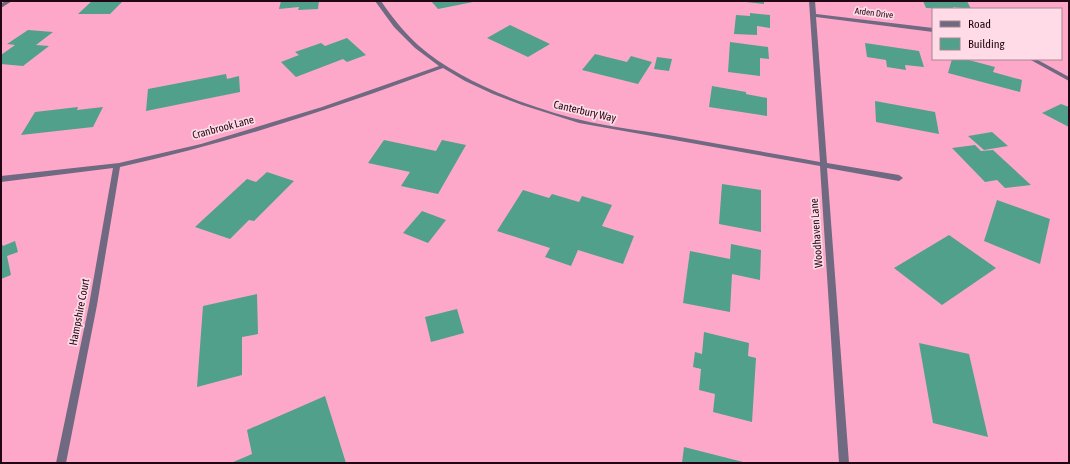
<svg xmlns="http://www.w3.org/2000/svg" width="1070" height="464" viewBox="0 0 1070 464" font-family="'Asap Condensed',sans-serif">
<rect width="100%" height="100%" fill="#fda8c8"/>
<g fill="#50a08c">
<polygon points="92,1 123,1 110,14 78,14"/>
<polygon points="281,1 319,1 318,9 298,10 299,7 279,9"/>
<polygon points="431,1 473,1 473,2 438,9"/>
<polygon points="746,1 764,1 764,4 746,2"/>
<polygon points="923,1 967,1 971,9 953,7 953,9 926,8"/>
<polygon points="750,13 770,15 770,28 757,26 757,35 734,34 736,15 750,16"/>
<polygon points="510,25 550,44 528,57 487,38"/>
<polygon points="28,30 53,32 36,45 49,46 23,66 1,64 1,57 2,56 1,55 15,45 7,44"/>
<polygon points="347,38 366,55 347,62 343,59 296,77 281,62 299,55 295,52 321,43 325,46"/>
<polygon points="730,42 768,47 769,59 760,58 760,76 728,72"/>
<polygon points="865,43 919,51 924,67 905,65 906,70 887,67 886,60 867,57"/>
<polygon points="595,54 627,62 631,56 652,62 638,84 582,70"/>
<polygon points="657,57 672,59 669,71 654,69"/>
<polygon points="952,59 965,59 995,67 993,72 1022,80 1020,92 948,73"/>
<polygon points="226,74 227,79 239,76 240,92 146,111 148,89"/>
<polygon points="712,86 746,92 746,94 767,98 767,116 709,107"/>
<polygon points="875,101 935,112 939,134 876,122"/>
<polygon points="1061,104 1069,107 1069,127 1042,113"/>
<polygon points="78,107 77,110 103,107 93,127 21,135 35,112"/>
<polygon points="992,132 1008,146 984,150 968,136"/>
<polygon points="384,140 436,151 442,140 466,145 438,194 401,186 410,172 368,163"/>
<polygon points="975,145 981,151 993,150 1031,185 1005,188 997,180 985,182 952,148"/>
<polygon points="267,172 294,181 254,221 249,220 230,239 195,227 247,179 256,182"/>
<polygon points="722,184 761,190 761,232 719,224"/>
<polygon points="523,190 549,198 552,194 579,202 582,196 612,205 602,226 634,236 623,264 578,250 571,266 545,257 550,248 497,231"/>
<polygon points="997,200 1050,219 1040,264 984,241"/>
<polygon points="422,211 446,220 428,243 403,233"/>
<polygon points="949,235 996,268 942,305 894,268"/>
<polygon points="15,241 18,252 7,256 11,275 1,279 1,242 3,246"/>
<polygon points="731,244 761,250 760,280 732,274 730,312 683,303 690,251 730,259"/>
<polygon points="257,294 258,334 242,337 242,375 197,387 203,306"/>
<polygon points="457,309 464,333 431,342 425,317"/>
<polygon points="704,332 749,343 748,356 756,358 752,422 713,412 715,394 699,390 701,369 693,367 695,352 702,354"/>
<polygon points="919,343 969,354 988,437 933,423"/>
<polygon points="325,396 346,463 231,463 252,454 247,430"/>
<polygon points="684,447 743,462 743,463 682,463"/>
</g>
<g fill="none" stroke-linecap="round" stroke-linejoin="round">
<g fill="#6f6981" fill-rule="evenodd">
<polygon points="5,1 12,1 1,8 1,4"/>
<path d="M375,1H381C392,17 403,31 418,45C458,81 528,107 581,120C609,127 639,130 668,135C718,144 769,153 820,162L809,1H815L816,14L933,28V32L816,17L827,163L899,175L903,178L899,181L827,168L849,463H839L820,166L579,123L522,105L493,94L465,81L443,68C337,107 231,143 120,167L97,305L66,463H56L89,305L113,168L1,182V176L119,163L201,144L322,107L439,66L415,48L394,27Z"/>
<polygon points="1029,59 1036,59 1069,77 1069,81"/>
</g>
</g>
<g text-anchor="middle" stroke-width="3.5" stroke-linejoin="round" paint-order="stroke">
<g font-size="9" fill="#230613" stroke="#ffdbe7">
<text transform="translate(874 13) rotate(7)" y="3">Arden Drive</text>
</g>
<g font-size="11" fill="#230613" stroke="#ffdbe7">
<text transform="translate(585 111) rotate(13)" y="4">Canterbury Way</text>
<text transform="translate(223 127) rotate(-15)" y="4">Cranbrook Lane</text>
<text transform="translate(816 233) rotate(-94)" y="4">Woodhaven Lane</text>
<text transform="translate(79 312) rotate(-79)" y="4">Hampshire Court</text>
</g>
</g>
<rect width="1070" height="464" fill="none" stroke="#230613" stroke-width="4"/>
<rect x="932" y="8" width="130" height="52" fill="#ffdbe7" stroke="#a78692"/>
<rect x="940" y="21" width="20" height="6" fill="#6f6981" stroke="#a78692"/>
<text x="968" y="28" font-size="12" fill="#230613">Road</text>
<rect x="940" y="38" width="20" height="12" fill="#50a08c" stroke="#a78692"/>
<text x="968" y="48" font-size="12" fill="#230613">Building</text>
</svg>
